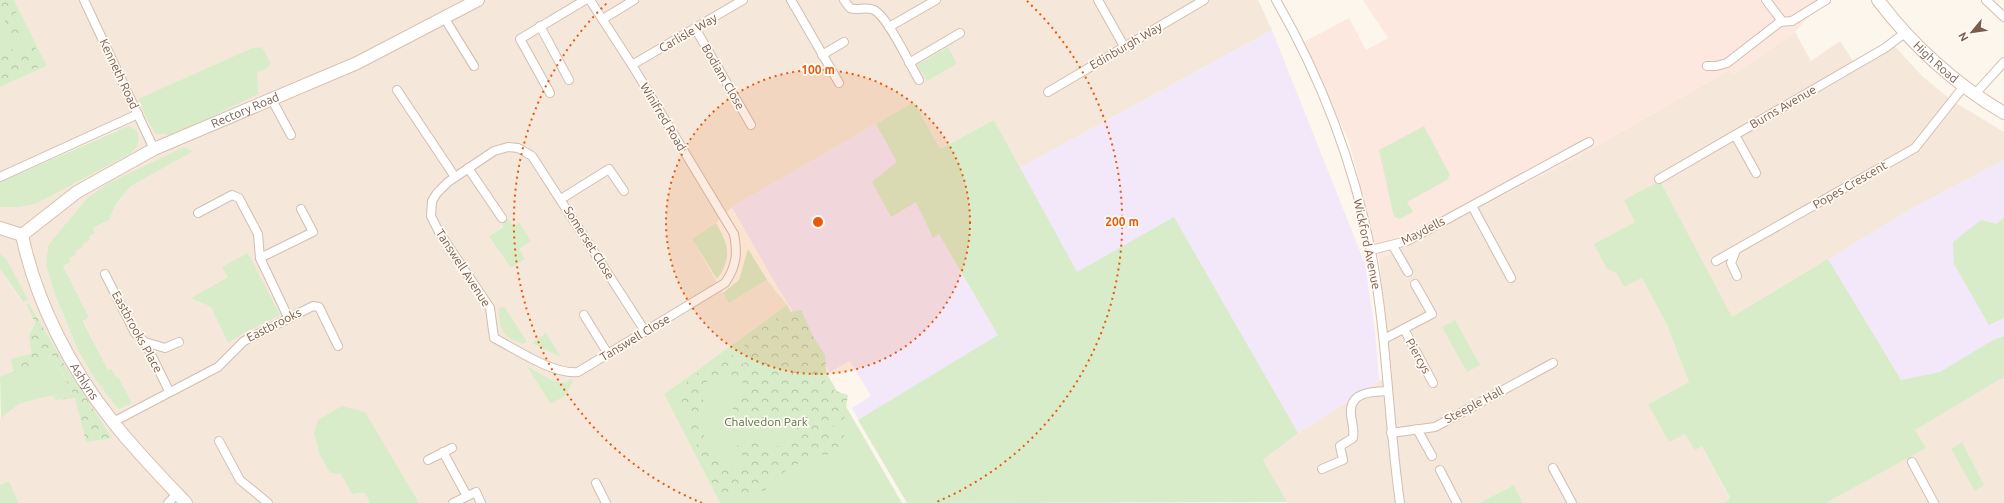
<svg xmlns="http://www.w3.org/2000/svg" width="2004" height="503" viewBox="0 0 2004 503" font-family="Ubuntu,sans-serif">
<defs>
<pattern id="forest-crowns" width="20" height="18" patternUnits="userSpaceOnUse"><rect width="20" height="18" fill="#d8ecc9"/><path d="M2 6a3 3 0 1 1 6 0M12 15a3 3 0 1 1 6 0" fill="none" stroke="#b4c2a5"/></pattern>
</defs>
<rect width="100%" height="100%" fill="#fdf6ec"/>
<g fill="#f5e8da" fill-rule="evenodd">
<path d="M14,0H1258L1272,30L1020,168L994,120L940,149L914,102L732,207L716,223L692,239L729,303L767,280L787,305L664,394L720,503H419L407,484L314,433L319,453L330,473H341L352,494L365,493L370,503H19L9,481L0,485V417L1,418L19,404L45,397L52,396L57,400L75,397L86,442V396L65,365L29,303L26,304L35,323L29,335L31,355L10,359L14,372L0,377V269L22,302L6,258L0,254V207H19L36,204L130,154L117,130L0,182V87L47,66ZM262,47L265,70L139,99L252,48ZM957,64L927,81L918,65ZM192,151L131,186L117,202L109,220L93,228L89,236L69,258L71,262L63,266L89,317L83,320L108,370L116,377L118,376L132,403H113L95,379L78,351L65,319L46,265L48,245L87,198ZM508,218L513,226L519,249L489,236L503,226ZM228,277L248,331L228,343L211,307L192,298ZM527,365L545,377L561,384L569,381L551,404Z"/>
<polygon points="1795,32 1811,61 1840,41 1855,64 1891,42 1922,76 1951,100 2004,132 2004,160 1913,208 1732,318 1660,181 1635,222 1595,244 1616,273 1624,287 1642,278 1666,323 1689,382 1648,404 1702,446 1730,499 1724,503 1523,503 1514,485 1479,503 1286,503 1263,460 1298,433 1392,373 1379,260 1579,156 1729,70 1733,74"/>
<polygon points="2004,377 2004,503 1826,503 1925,448 1915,430"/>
</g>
<polygon fill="#fde8e0" points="1363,0 1823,0 1795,32 1733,74 1729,70 1579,156 1379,260 1349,141 1302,43 1349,18 1366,50 1388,38"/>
<g fill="#f3e8fa">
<polygon points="1272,30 1365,264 1375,332 1379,381 1298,433 1263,460 1287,502 907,503 852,408 871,396 850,361 830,372 774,281 732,207 914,102 940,149 994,120 1020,168"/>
<polygon points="2004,160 2004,377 1915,430 1732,318 1913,208"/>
</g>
<g fill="#d8ecc9">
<polygon points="0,0 14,0 47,66 0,87"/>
<polygon points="262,47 271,64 265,70 257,72 258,94 174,135 156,134 148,121 138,99 252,48"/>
<polygon points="948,47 957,64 927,81 917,65"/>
<polygon points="914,102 940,149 994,120 1077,272 1174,217 1298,433 1263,460 1287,502 907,503 858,420 998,335 939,234 933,238 916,202 891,217 872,182 897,162 876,124"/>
<path d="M128,126L136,130C141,140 139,146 130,154L36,204L19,207H0V182Z"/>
<polygon points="1424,126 1450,175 1448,177 1449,179 1407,202 1413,212 1400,219 1394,217 1379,150"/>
<polygon points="184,147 193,151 131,186 117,202 109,220 93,228 95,233 89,236 90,240 82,244 83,247 75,251 77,254 69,258 71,262 63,266 89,317 83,321 108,370 111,369 116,377 118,376 132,403 119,409 113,403 95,379 78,351 55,294 46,265 48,245 87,198 111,182"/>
<polygon points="1660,181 1732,317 1828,259 1901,380 1940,372 1993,340 2004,336 2004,377 1915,430 1926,448 1826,503 1724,503 1730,498 1702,446 1695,450 1685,434 1669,442 1648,404 1689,382 1666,323 1642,278 1624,287 1616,273 1607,269 1594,244 1635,222 1624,200"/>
<polygon points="2004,217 2004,318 1989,325 1954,264 1953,242 1981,220 1997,224"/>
<polygon points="508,218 513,226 519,222 531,241 519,249 525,259 511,268 489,236 503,227 503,222"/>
<path d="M716,223C728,244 733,258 717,279L692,239Z"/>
<polygon points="748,249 767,280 729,303 723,293 739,280"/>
<polygon points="248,253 280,315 248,331 228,343 211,307 191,298 228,277 222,267"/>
<polygon points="0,254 6,258 28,300 23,302 0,269"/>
<polygon points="787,305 902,503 720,503 664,394"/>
<path d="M504,306L527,342L522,344C501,335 501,332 498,309Z"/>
<polygon points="1455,320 1480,365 1467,372 1442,327"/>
<polygon points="546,333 561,357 532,343"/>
<polygon points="52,355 73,393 45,397 19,404 1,418 0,377"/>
<path d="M526,365C535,370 562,391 570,379L573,380L566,395L551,404Z"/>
<polygon points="342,406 365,412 419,503 370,503 365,493 352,494 341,474 330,473 319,453 314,433 318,420"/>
<polygon points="1962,442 1984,485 1975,491 1951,449"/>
<polygon points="9,481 19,503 0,503 0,485"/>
<polygon points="1514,485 1523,503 1479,503"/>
</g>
<g fill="url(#forest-crowns)">
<polygon points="0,0 11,0 24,31 20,37 8,38 4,31 6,12 0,4"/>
<polygon points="0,44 6,45 22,56 35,46 41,66 0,85"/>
<polygon points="29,303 65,365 112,438 86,442 75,398 56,400 52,396 73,393 52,355 14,372 10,359 31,354 29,335 35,323 26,304"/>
<path d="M801,310L813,336L825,355L826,369L825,383L833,390L848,395L844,420L826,431L841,432L849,441V449L836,455L810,454L802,463L797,464L770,481L765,491H756L743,497H722L712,482L708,463L696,450L697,443L691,440L685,429L694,424C705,433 705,439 714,449C722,458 731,464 741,471L749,466L737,446L746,440L758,435L761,442L768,449L785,444L796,436L793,422L784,414L752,422L733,410L732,399L740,393L743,382C724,369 715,374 699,389L706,407L700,414L691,416L682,408L680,398L684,386L690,378L715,362L719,354L730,352L737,361L744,364L747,353L743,347C760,329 776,313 801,310Z"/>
</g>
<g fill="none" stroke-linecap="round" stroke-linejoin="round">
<defs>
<g id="street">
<polyline points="84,0 154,149"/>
<path d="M590,0L632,65L734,234C738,254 736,267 725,283L578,372C553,375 516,349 494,338L490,308L439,232L431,216L432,201L437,193L448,182L494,151L508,147L518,148L532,156L645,331"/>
<polyline points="791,0 839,83"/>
<path d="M844,0L850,8C858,11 866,6 874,10C888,17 910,65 919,80"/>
<polyline points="1098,0 1125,48"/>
<path d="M1276,0C1321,78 1353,162 1371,251C1387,334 1388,419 1400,503"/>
<polyline points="1766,0 1782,21"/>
<polyline points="1986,0 2004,17"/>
<polyline points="445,19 474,66"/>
<polyline points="603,19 634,0"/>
<polyline points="540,26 569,80"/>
<polyline points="889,27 936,0"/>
<polyline points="695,28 751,125"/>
<polyline points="822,55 844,42"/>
<polyline points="909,63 960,33"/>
<polyline points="632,65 743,0"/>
<polyline points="1707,66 1716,66 1727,63 1780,22 1792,21 1826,0"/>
<polyline points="397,90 455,177"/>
<polyline points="1048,92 1204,0"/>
<polyline points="550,93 520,39 585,0"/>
<polyline points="1975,94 2004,62"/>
<polyline points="272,100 291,135"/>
<polyline points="1735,135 1756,173"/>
<polyline points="468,168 502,218"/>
<polyline points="0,177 138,114"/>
<polyline points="1659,179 1885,48 1906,32"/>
<polyline points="561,199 609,169 624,191"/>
<polyline points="1472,206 1511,278"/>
<polyline points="198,213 232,195 239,198 258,234 260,258 288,317"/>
<polyline points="1393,246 1408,272"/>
<polyline points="1371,250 1407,241 1589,142"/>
<polyline points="1736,250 1731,263 1737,276"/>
<polyline points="260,258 313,232 301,209"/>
<polyline points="1716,261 1915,148 1964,86"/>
<polyline points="105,274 135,333 145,342 169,391"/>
<polyline points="584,315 608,354"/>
<polyline points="1404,329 1433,383"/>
<polyline points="1384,339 1432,314 1415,284"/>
<polyline points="145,342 165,348 179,342"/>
<polyline points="113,422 218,367 244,341 313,306 319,307 338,346"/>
<polyline points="1417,429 1432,456"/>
<polyline points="1391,433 1435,427 1553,363"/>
<polyline points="219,441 240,480 268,503"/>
<polyline points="443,452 467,496"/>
<polyline points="428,460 452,448"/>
<polyline points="1912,462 1934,503"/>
<polyline points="1553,468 1572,503"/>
<path d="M1322,469L1343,460L1340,446L1353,438C1355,427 1350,419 1351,409C1353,391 1374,392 1388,391"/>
<polyline points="1440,470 1457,503"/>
<polyline points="596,483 606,503"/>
<polyline points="168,503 177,494"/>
<polyline points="453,503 476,492 481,503"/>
</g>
<g id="secondary">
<path id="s1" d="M1878,0C1911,44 1956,85 2004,113"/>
<polyline points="0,228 22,235"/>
<path id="s2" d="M22,235L77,192L154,149L357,63L478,0"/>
<path id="s3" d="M22,235C36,302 70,368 113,422C135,450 161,477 186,503"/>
</g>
</defs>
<use href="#street" stroke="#d1beb0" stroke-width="10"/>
<use href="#secondary" stroke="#d6c0b0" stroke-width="14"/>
<use href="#street" stroke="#fff" stroke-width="8"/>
<use href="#secondary" stroke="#fff" stroke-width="12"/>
</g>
<circle cx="818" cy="222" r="152" fill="#e8590c" fill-opacity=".12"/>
<g fill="none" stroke="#e8590c" stroke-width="2" stroke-dasharray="2 4">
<circle cx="818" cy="222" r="152"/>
<path d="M702 503A304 304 0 0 1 609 1M1027 1A304 304 0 0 1 934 503"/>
</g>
<g text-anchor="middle" stroke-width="3.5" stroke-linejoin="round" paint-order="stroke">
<g font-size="12" fill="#7a5c4d" stroke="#fffaf3">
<text transform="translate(688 33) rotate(-30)" y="4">Carlisle Way</text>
<text transform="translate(1126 46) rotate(-30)" y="4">Edinburgh Way</text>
<text dy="4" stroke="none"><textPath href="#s1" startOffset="85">High Road</textPath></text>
<text transform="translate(119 74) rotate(65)" y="4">Kenneth Road</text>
<text transform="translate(723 77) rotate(60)" y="4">Bodiam Close</text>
<text transform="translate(1783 107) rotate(-30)" y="4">Burns Avenue</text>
<text dy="4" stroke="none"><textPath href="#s2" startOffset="257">Rectory Road</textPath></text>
<text transform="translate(663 117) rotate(59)" y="4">Winifred Road</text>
<text transform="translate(1850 185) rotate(-30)" y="4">Popes Crescent</text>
<text transform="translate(1423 231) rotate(-27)" y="4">Maydells</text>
<text transform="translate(589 243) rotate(58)" y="4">Somerset Close</text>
<text transform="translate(1367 244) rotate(78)" y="4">Wickford Avenue</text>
<text transform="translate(463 268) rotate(57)" y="4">Tanswell Avenue</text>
<text transform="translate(274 325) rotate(-27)" y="4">Eastbrooks</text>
<text transform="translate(137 332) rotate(61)" y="4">Eastbrooks Place</text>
<text transform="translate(635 338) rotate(-31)" y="4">Tanswell Close</text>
<text transform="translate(1418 356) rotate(61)" y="4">Piercys</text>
<text dy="4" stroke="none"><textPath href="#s3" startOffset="160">Ashlyns</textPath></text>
<text transform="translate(1474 405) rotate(-28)" y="4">Steeple Hall</text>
</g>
<g font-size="12" fill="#537a41" stroke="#fffaf3">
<text x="766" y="426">Chalvedon Park</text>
</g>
</g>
<circle cx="818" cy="222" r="6" fill="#e8590c" stroke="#fffaf3" stroke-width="2"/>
<g font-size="12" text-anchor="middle" font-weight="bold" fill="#e8590c" stroke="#fffaf3" stroke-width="3.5" stroke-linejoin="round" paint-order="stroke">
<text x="818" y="74">100 m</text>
<text x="1122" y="226">200 m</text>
</g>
<g transform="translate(1972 32) rotate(241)" stroke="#fffaf3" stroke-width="3" paint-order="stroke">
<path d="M0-3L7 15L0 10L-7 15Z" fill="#7a5c4d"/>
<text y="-6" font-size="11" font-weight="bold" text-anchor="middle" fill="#7a5c4d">N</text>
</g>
</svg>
